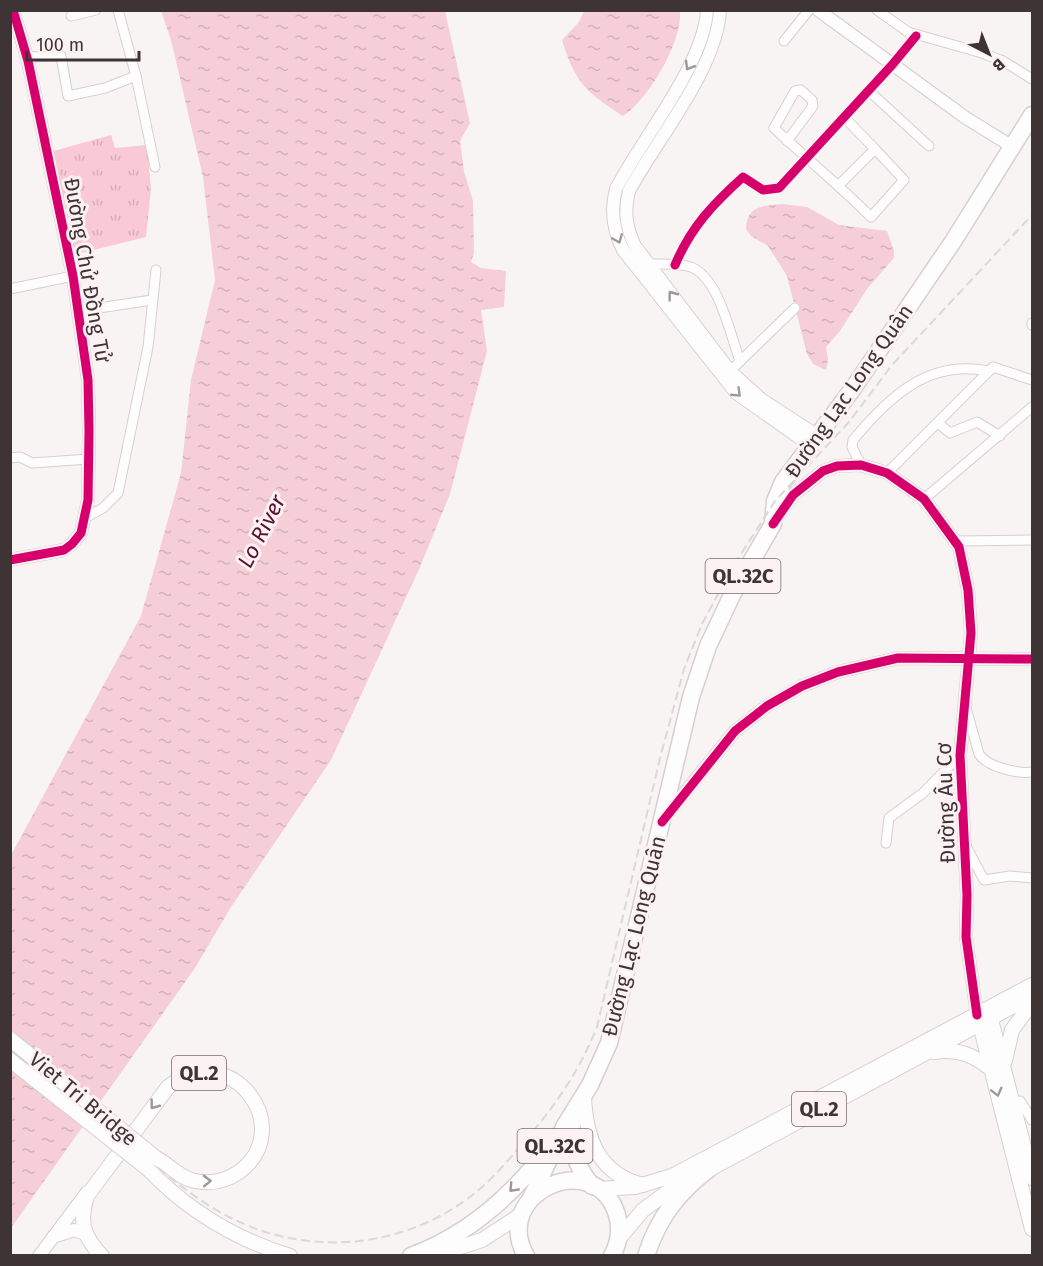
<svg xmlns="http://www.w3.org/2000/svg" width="1043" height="1266" viewBox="0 0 1043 1266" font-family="'Fira Sans',sans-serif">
<defs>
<pattern id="park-tufts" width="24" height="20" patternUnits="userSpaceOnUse" patternTransform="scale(1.5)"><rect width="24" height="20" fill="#f9cad6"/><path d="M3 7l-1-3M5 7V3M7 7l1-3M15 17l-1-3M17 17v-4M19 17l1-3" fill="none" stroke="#d6aeb8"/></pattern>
<pattern id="water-ripples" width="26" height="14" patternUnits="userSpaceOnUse" patternTransform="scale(1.5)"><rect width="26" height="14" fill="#f6ced8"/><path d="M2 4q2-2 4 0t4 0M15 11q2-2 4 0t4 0" fill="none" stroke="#d4b1ba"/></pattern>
</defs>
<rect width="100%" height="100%" fill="#f9f4f4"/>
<polygon fill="url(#park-tufts)" points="111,135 115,148 147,145 151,189 146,237 73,255 50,152"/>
<g fill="url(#water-ripples)">
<polygon points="161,11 445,11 470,123 460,141 464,171 473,201 474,253 471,262 481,268 506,271 504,307 481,310 487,351 450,494 420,567 331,760 231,907 195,968 11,1228 11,855 141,616 181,473 191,380 215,280 203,177 171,40"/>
<path d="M584,11H680C683,41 648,100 623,116C586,92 575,83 562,40L579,22Z"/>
<path d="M782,204L807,207L839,225L887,231L894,251V258L867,289L840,331L826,347L828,360L826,370L813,364L807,354L787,276L768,246L751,236L746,229C747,205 763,206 782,204Z"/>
</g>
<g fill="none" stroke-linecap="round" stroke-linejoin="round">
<defs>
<g id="street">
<polyline points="118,10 136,76 155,167"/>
<polyline points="877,10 908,32 982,53 1003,61 1032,79"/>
<polyline points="71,16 96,10"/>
<polyline points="784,41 809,10"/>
<polyline points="27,57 61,56 68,96 105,88 136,76"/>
<polyline points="868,90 929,146"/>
<path d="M787,141L813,106L812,100L801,90L795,91L774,128C806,158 840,186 871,217L904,180L875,149"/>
<polyline points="839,185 875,149 843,116"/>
<path d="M648,264C662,264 678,263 691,267C719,278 730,334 740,361"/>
<path d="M675,265C691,227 713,204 743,177L763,190L779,188L892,65L916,36"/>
<polyline points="10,289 73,276"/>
<polyline points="79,311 152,300"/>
<polyline points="1032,323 1032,325"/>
<polyline points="730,371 795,308"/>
<polyline points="938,423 950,433 977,422 1000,436"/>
<polyline points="10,458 20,457 32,463 89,459"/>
<path d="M861,465L852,447L853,440C889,397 928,359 988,371"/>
<polyline points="887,473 993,367 1032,380"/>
<polyline points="924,499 1032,407"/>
<polyline points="83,519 103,508 118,493 148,347 156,270"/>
<polyline points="956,541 1032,540"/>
<path d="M966,708L979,754C987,767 1018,774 1032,772"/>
<polyline points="886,843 889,818 923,793 960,755"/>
<polyline points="966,846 984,880 1010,876 1032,878"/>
<polyline points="1014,1103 1020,1101 1032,1120"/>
</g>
<g id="secondary">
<path d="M707,10C704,65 642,138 616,189C610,211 613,230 623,250L736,393L811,446"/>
<path d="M720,10C717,69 657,139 629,191C624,211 626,227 635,246L730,371L761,399L818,436"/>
<polyline points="818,10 966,118 1013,147"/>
<polyline points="775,520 793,495 823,471 837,466 861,465 887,473 924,499 959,547 968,590 971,633 960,755 967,895 966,937 977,1015"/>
<polyline points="10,560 64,550 72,544 81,533 88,500 89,431 88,380 73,276 28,61 13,10"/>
<polyline points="662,821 735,731 767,706 802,686 838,672 898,658 1032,659"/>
<polyline points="53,1237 74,1230 85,1234"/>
<polyline points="39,1256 87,1192"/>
</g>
<g id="primary">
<polyline points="989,1012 1032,1178"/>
<polyline points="978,1017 1032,1229"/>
<path d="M934,1052C958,1048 974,1055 992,1070"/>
<polyline points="1005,1061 1012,1030 1032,1003"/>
<path d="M584,1097C586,1138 598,1174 643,1185"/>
<path d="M148,1169C188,1211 235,1239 290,1256"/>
<polyline points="598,1189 635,1187 672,1176 1032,985"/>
<polyline points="618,1240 643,1210 669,1191 1032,996"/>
<path d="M102,1256C83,1237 79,1221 87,1196L168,1087C232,1037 298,1129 239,1172C226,1181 210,1184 195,1181C179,1178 170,1165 156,1158"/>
<polyline points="433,1256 482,1240 522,1214"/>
</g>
<g id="highway">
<path d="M574,1117C566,1141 576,1166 592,1186"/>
<polyline points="531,1198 564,1127 590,1085 609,1043 691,697 708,646 733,593 773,524 775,501 783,482 854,387 954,240 1032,115"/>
<path d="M411,1256C468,1235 513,1195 549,1147"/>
<path d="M526,1256C490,1192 596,1146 617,1215C621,1229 619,1243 612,1256"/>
<path d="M646,1256C658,1218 679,1191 710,1168"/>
</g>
</defs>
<use href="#street" stroke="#d6cfd0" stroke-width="11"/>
<use href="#secondary" stroke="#d6cfd0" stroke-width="14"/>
<use href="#primary" stroke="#d6cfd0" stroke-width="16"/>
<use href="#highway" stroke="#d6cfd0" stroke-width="19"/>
<use href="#street" stroke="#fefdfd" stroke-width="9"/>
<use href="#secondary" stroke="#fefdfd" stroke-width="12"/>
<use href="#primary" stroke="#fefdfd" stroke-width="14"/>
<use href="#highway" stroke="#fefdfd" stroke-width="16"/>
<path stroke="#dad8d9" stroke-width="2" stroke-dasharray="9 4.5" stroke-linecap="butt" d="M10,1051C54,1083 96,1118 139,1152C168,1176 197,1201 231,1218C313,1259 411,1248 481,1188C498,1173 513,1155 527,1138C557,1104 580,1069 597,1027L660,758L684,669L702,624L732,568L775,501L849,422L892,365L1032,215"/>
<defs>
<g id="primary-bridge">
<polyline points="10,1039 156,1158"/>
<polyline points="10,1060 148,1169"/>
</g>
</defs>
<use href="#primary-bridge" stroke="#d6cfd0" stroke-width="16" stroke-linecap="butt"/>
<use href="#primary-bridge" stroke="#fefdfd" stroke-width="14"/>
<defs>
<g id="cycleway">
<path d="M675,265C691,227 713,204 743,177L763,190L779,188L892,65L916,36"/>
<polyline points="773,524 793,495 823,471 837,466 861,465 887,473 924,499 959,547 968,590 971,633 960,755 967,895 966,937 977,1015"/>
<polyline points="10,560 64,550 72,544 81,533 88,500 89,431 88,380 73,276 28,61 13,10"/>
<polyline points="662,822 735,731 767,706 802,686 838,672 898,658 1032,659"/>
</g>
</defs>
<use href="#cycleway" stroke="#fcf1f3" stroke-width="13"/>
<use href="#cycleway" stroke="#d6006c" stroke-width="9"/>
</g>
<defs><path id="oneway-chevron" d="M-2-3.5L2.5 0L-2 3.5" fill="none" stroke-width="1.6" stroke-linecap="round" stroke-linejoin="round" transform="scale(1.5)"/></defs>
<g stroke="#9e9899">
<use href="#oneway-chevron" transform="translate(689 66) rotate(121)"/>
<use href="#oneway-chevron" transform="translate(618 239) rotate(68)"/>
<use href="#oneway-chevron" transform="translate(672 295) rotate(-127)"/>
<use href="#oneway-chevron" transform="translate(737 393) rotate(44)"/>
<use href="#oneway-chevron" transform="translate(997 1092) rotate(76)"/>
<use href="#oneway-chevron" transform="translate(154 1105) rotate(127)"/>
<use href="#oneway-chevron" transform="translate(207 1181) rotate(-1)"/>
<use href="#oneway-chevron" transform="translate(513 1188) rotate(134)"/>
</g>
<g text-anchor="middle" stroke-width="6" stroke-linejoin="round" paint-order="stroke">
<g fill="#fcf1f3" stroke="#776c6e" stroke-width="1.5">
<rect x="705.5" y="559" width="75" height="34" rx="4.5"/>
<rect x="172" y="1056" width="54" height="34" rx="4.5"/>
<rect x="792" y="1092" width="54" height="34" rx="4.5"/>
<rect x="517.5" y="1129" width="75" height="34" rx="4.5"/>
</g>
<g font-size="20" font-weight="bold" fill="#3e3335">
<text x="743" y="583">QL.32C</text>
<text x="199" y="1080">QL.2</text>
<text x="819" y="1116">QL.2</text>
<text x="555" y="1153">QL.32C</text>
</g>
<g font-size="21" fill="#3e3335" stroke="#fcf1f3">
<text transform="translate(87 270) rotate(80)" y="7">Đường Chử Đồng Tử</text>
<text transform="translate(849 391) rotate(-55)" y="7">Đường Lạc Long Quân</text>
<text transform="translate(946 803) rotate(-92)" y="7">Đường Âu Cơ</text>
<text transform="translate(634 936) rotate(-76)" y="7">Đường Lạc Long Quân</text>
<text transform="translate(83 1099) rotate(40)" y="7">Viet Tri Bridge</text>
</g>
<g font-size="22" font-style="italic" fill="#5b0f2d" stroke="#fcf1f3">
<text transform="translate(261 531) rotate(-63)" y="8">Lo River</text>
</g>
</g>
<rect width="1043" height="1266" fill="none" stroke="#3e3335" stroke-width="24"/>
<g transform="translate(989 54) rotate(138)" stroke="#fcf1f3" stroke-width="4.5" paint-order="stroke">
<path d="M0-4.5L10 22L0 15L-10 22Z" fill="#3e3335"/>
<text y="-9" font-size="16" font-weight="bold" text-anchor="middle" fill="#3e3335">B</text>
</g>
<path d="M27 51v9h112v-9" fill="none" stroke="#3e3335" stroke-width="3"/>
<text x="36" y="51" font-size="18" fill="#3e3335" stroke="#fcf1f3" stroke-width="4.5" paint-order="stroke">100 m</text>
</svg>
